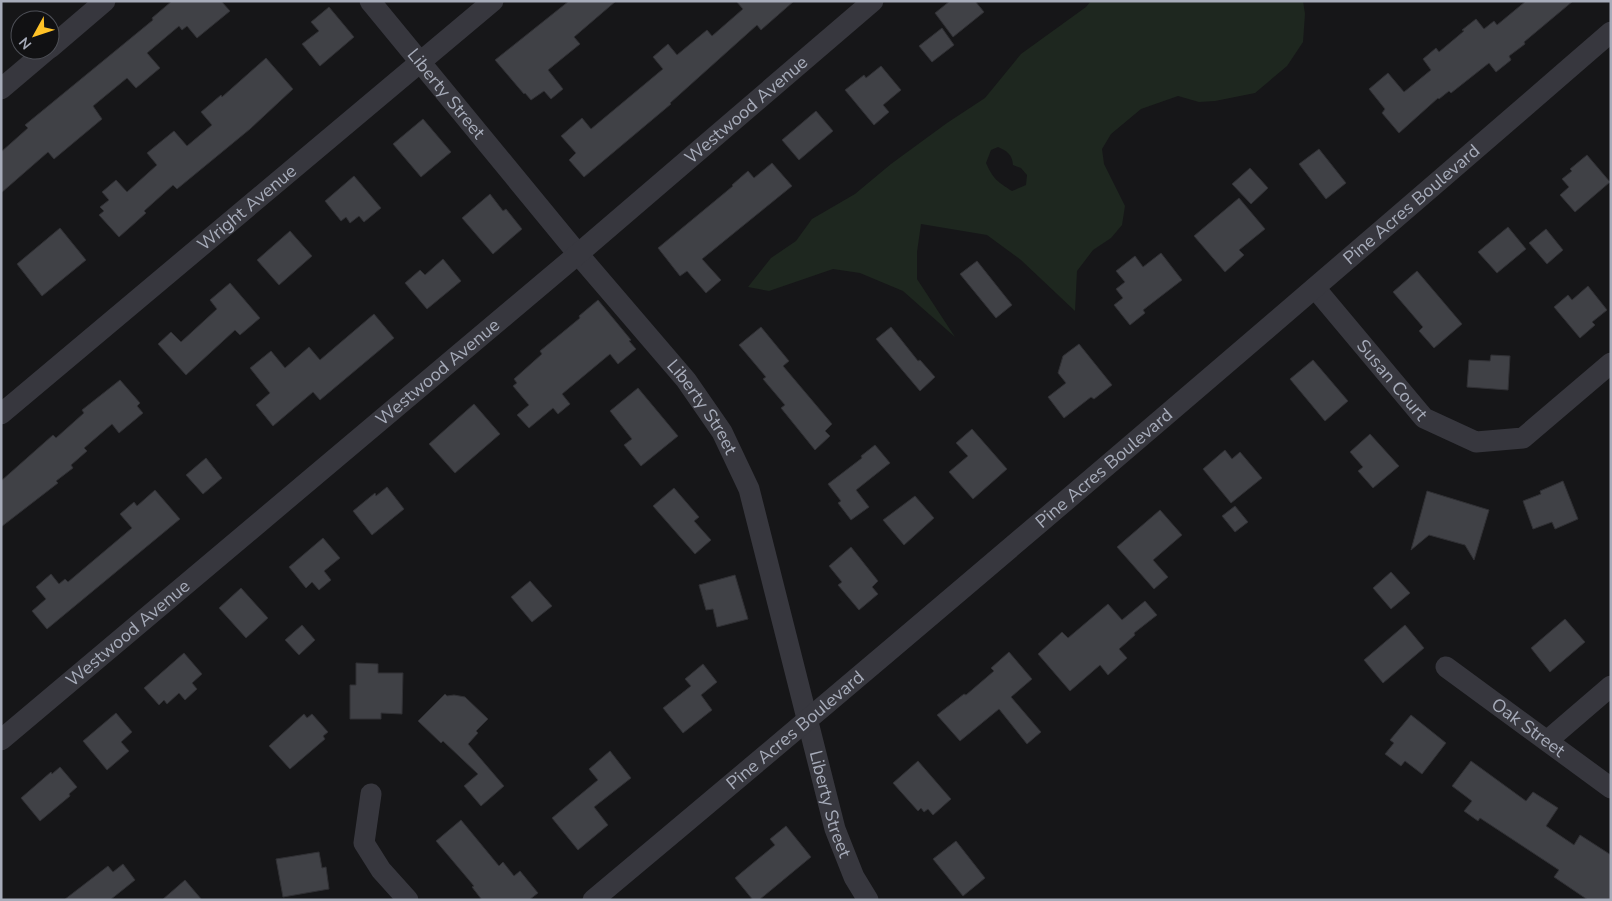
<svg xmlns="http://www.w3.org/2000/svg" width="1612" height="901" viewBox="0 0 1612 901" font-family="'Nunito Sans',sans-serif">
<rect width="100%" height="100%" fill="#161618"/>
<path fill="#1e271f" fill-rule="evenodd" d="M1091,1H1303L1305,14L1303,42L1287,66L1255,93L1215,101L1199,102L1178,96L1141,109L1111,134L1102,149L1104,164L1125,206L1122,225L1111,238L1093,250L1077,271L1075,311L1021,260L987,235L921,224L917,252V279L955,337L903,291L860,273L833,269L769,291L748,287L771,258L796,241L812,219L855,194L891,164L947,123L985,98L1021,54L1086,7ZM998,147C1007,151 1012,154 1013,165L1021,168L1027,175L1026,185L1012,191C998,182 993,179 986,163L991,150Z"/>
<g fill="#404146" stroke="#303034">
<polygon points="172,1 221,1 230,11 197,38 187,26 182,30 179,26 147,53 160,68 136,88 127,78 93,106 102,119 54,159 48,152 1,193 1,152 28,128 25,125 153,20 152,18"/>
<polygon points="569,1 616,1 574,37 580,44 548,70 563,89 551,99 544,91 531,100 525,93 524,94 495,60"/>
<polygon points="736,1 794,1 761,30 757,25 670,103 671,104 584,177 569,160 576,153 561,136 582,118 591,129 663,69 653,57 668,44 677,55 707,30 712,36 743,9"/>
<polygon points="950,1 975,1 984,12 953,37 935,13"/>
<polygon points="1526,1 1573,1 1524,42 1525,44 1509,56 1511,60 1496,72 1489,63 1451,93 1449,91 1439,99 1438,98 1399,133 1382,113 1385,109 1369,89 1388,73 1404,92 1431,70 1423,59 1436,48 1439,52 1464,31 1462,30 1476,19 1484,29 1494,21 1497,25"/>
<polygon points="329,7 354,37 320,66 302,44 319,31 311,22"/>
<polygon points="942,28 954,45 932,62 919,46"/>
<polygon points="266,58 293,89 250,129 177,189 173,185 144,211 146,213 119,237 99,215 104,211 100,207 109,200 102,192 116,180 127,192 157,165 147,153 174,131 187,146 212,125 201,112 221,95 222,97"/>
<polygon points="881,66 901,90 883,105 889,112 874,125 845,90 864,75 866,78"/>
<polygon points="816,111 833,131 799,160 782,140"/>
<polygon points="423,119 451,152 421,177 393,144"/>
<polygon points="1319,149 1346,183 1326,199 1299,164"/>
<polygon points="1587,155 1610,182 1575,212 1560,195 1569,187 1562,179 1572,171 1570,169"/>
<polygon points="772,163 792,186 702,259 721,280 706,293 687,271 680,276 658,248 733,186 732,185 748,171 754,178"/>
<polygon points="1250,168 1268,188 1251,204 1232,184"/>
<polygon points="354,176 381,208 364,222 359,216 350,223 346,217 341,221 325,201"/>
<polygon points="490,194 503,211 506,209 522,229 493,254 462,218"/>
<polygon points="1239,198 1265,229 1239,250 1244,255 1225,272 1194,236"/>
<polygon points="1508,227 1526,249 1497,273 1478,252"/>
<polygon points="60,228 86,260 42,296 17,264"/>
<polygon points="1546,229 1563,250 1547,264 1529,243"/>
<polygon points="290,231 312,256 279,285 257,260"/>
<polygon points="1161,253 1182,280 1143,310 1145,313 1130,325 1114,305 1123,298 1116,289 1125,282 1116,271 1135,256 1143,267"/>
<polygon points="443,259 461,281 427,309 405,283 420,270 425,275"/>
<polygon points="977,261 1012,305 996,318 960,274"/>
<polygon points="1417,271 1462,324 1434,348 1419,331 1423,327 1393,292"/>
<polygon points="230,283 260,318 240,335 235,330 186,375 158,344 171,332 181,342 217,309 210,300"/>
<polygon points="1588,286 1607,310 1592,322 1595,325 1580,338 1554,307 1568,295 1572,300"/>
<polygon points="598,300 631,340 629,341 636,349 618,364 610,354 562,394 570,404 558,414 553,408 529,428 517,415 529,405 513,386 517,383 514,379 542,354 540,351 580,318 579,316"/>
<polygon points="374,314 394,338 320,400 313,392 273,426 256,405 270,393 250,368 271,351 285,368 309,347 320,360"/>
<polygon points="761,327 789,361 783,366 832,424 825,431 830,436 815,450 781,408 785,405 763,379 766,377 739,345"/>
<polygon points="891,327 918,361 920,360 935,377 920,391 876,339"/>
<polygon points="1079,344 1112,385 1094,399 1091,397 1064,418 1048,397 1066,383 1058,373 1063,356"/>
<polygon points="1491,355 1510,356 1508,390 1467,387 1469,360 1490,361"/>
<polygon points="1313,360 1348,401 1325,421 1290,379"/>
<polygon points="120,380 140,403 137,406 143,413 119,433 112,424 84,448 87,451 71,465 73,468 56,481 58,483 1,527 1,481 53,435 56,438 84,413 82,410"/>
<polygon points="638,388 678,436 641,466 624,445 632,439 610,411"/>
<polygon points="474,404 500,434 455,473 429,444"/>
<polygon points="972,429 1007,469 973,499 949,472 968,456 956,443"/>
<polygon points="1370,434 1399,466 1373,488 1358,471 1363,467 1350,452"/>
<polygon points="875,445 890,463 856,490 869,507 851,520 838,503 841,501 828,484 862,458 861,456"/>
<polygon points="1225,450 1232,459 1240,452 1262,478 1231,503 1203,469"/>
<polygon points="206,458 222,478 203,494 186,475"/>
<polygon points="1563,481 1578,519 1555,529 1552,522 1533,529 1523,501 1541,494 1540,491"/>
<polygon points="387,487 404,509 372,535 353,511 375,493 376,496"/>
<polygon points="674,488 699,517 694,521 711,540 695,554 653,506"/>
<polygon points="155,490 180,519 47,629 32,611 46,599 36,587 51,574 59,584 65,579 68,582 132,528 120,514 134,502 137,506"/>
<polygon points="1427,491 1489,510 1474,560 1465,545 1429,535 1411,550"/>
<polygon points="915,496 934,518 904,545 883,520"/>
<polygon points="1235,506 1248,522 1235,532 1222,516"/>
<polygon points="1160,510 1182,535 1153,560 1168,577 1154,589 1117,547"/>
<polygon points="323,538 340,558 324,571 331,580 319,590 312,582 306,588 289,567"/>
<polygon points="851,547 878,581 872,587 878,594 859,610 838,585 842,582 829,566"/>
<polygon points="1391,572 1410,593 1391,609 1373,588"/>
<polygon points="735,575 748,619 717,627 713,609 706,610 699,585"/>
<polygon points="530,581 552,606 532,622 511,597"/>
<polygon points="241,588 268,618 246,638 219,608"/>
<polygon points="1145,601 1157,615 1134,633 1135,635 1119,649 1127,658 1108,675 1100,665 1070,691 1038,654 1062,632 1068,638 1108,604 1122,620"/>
<polygon points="1565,619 1585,642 1550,672 1531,648"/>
<polygon points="302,625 315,640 299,655 285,640"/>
<polygon points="1405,625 1424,648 1383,683 1364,660"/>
<polygon points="1009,652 1032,679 1011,697 1041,732 1027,744 999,709 960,741 937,715 964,694 966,695 994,671 991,668"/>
<polygon points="184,653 202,674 192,683 197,689 185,700 179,693 167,704 164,700 159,705 144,688"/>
<polygon points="356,663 378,664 378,673 403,673 402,714 381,713 381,719 350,719 350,685 356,685"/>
<polygon points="703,664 717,682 701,695 712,710 683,733 663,708 691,686 685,679"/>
<polygon points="445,694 447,696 454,695 465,697 488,719 476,731 478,733 468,744 504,786 481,806 464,786 478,774 443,741 441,743 418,721"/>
<polygon points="116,713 132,732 121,742 129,751 107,770 83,741"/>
<polygon points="304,714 307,718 312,714 328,732 323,736 325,739 290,769 269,746"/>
<polygon points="1411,715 1446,743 1422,774 1405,761 1401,766 1385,754 1394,743 1390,740"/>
<polygon points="610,751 631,778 594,807 608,825 578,850 552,818 598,780 589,769"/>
<polygon points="918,761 951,799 933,815 928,809 924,812 921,808 918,811 893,783"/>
<polygon points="1471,761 1526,801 1533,792 1558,808 1546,826 1574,845 1580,835 1611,855 1611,900 1588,900 1554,877 1559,870 1480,818 1478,821 1464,811 1472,801 1452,786"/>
<polygon points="60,767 77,787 69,794 70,796 40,821 21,798 51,772 52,774"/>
<polygon points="461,820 499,866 503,862 514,876 520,871 538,893 529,900 482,900 472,887 474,886 436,841"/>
<polygon points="786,826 811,857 759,900 753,900 735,878 775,845 770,839"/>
<polygon points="956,841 985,878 963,896 933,859"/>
<polygon points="319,852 322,868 326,867 329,889 283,897 276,859"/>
<polygon points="123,864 135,880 110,900 64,900 108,866 113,872"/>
<polygon points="185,880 202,900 162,900"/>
</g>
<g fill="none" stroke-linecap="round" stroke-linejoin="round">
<g stroke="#37373e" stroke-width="21">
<path id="s1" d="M370,1L578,254L686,380L722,432L749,489L835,829L854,877L868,900"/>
<polyline points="50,48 105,1"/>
<polyline points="1,89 47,50"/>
<path id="s2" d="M1315,288L1424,418L1476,442L1523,438L1611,363"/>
<path id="s3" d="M1,414L493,1"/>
<path id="s4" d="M1446,667L1611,788"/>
<path id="s5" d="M1,740L578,254L873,1"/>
<polyline points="1547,741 1611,686"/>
<polyline points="371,794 364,843 381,870 408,900"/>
<path id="s6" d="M593,900C935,614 1274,324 1611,32"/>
</g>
</g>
<g text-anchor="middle" stroke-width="4" stroke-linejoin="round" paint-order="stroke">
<g font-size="18" fill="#a7acba" stroke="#111113">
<text dy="6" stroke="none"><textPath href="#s1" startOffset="120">Liberty Street</textPath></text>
<text dy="6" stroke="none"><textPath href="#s5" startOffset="976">Westwood Avenue</textPath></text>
<text dy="6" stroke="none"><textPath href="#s6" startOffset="1074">Pine Acres Boulevard</textPath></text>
<text dy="6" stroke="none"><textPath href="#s3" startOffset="321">Wright Avenue</textPath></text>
<text dy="6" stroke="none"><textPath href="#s5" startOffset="571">Westwood Avenue</textPath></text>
<text dy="6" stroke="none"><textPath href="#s2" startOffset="120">Susan Court</textPath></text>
<text dy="6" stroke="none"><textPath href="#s1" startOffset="525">Liberty Street</textPath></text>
<text dy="6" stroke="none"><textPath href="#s6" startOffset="669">Pine Acres Boulevard</textPath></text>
<text dy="6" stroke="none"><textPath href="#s5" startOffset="166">Westwood Avenue</textPath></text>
<text dy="6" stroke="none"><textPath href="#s4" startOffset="102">Oak Street</textPath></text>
<text dy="6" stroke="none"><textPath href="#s6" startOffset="264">Pine Acres Boulevard</textPath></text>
<text dy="6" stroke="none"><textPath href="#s1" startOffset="945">Liberty Street</textPath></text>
</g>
</g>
<rect width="1612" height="901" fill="none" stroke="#a7acba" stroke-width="5"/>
<g transform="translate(35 35) rotate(230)"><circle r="24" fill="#111113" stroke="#4d4f56"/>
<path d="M0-4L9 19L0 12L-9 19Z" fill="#ffc227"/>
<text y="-8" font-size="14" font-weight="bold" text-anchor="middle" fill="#a7acba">N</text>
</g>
</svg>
